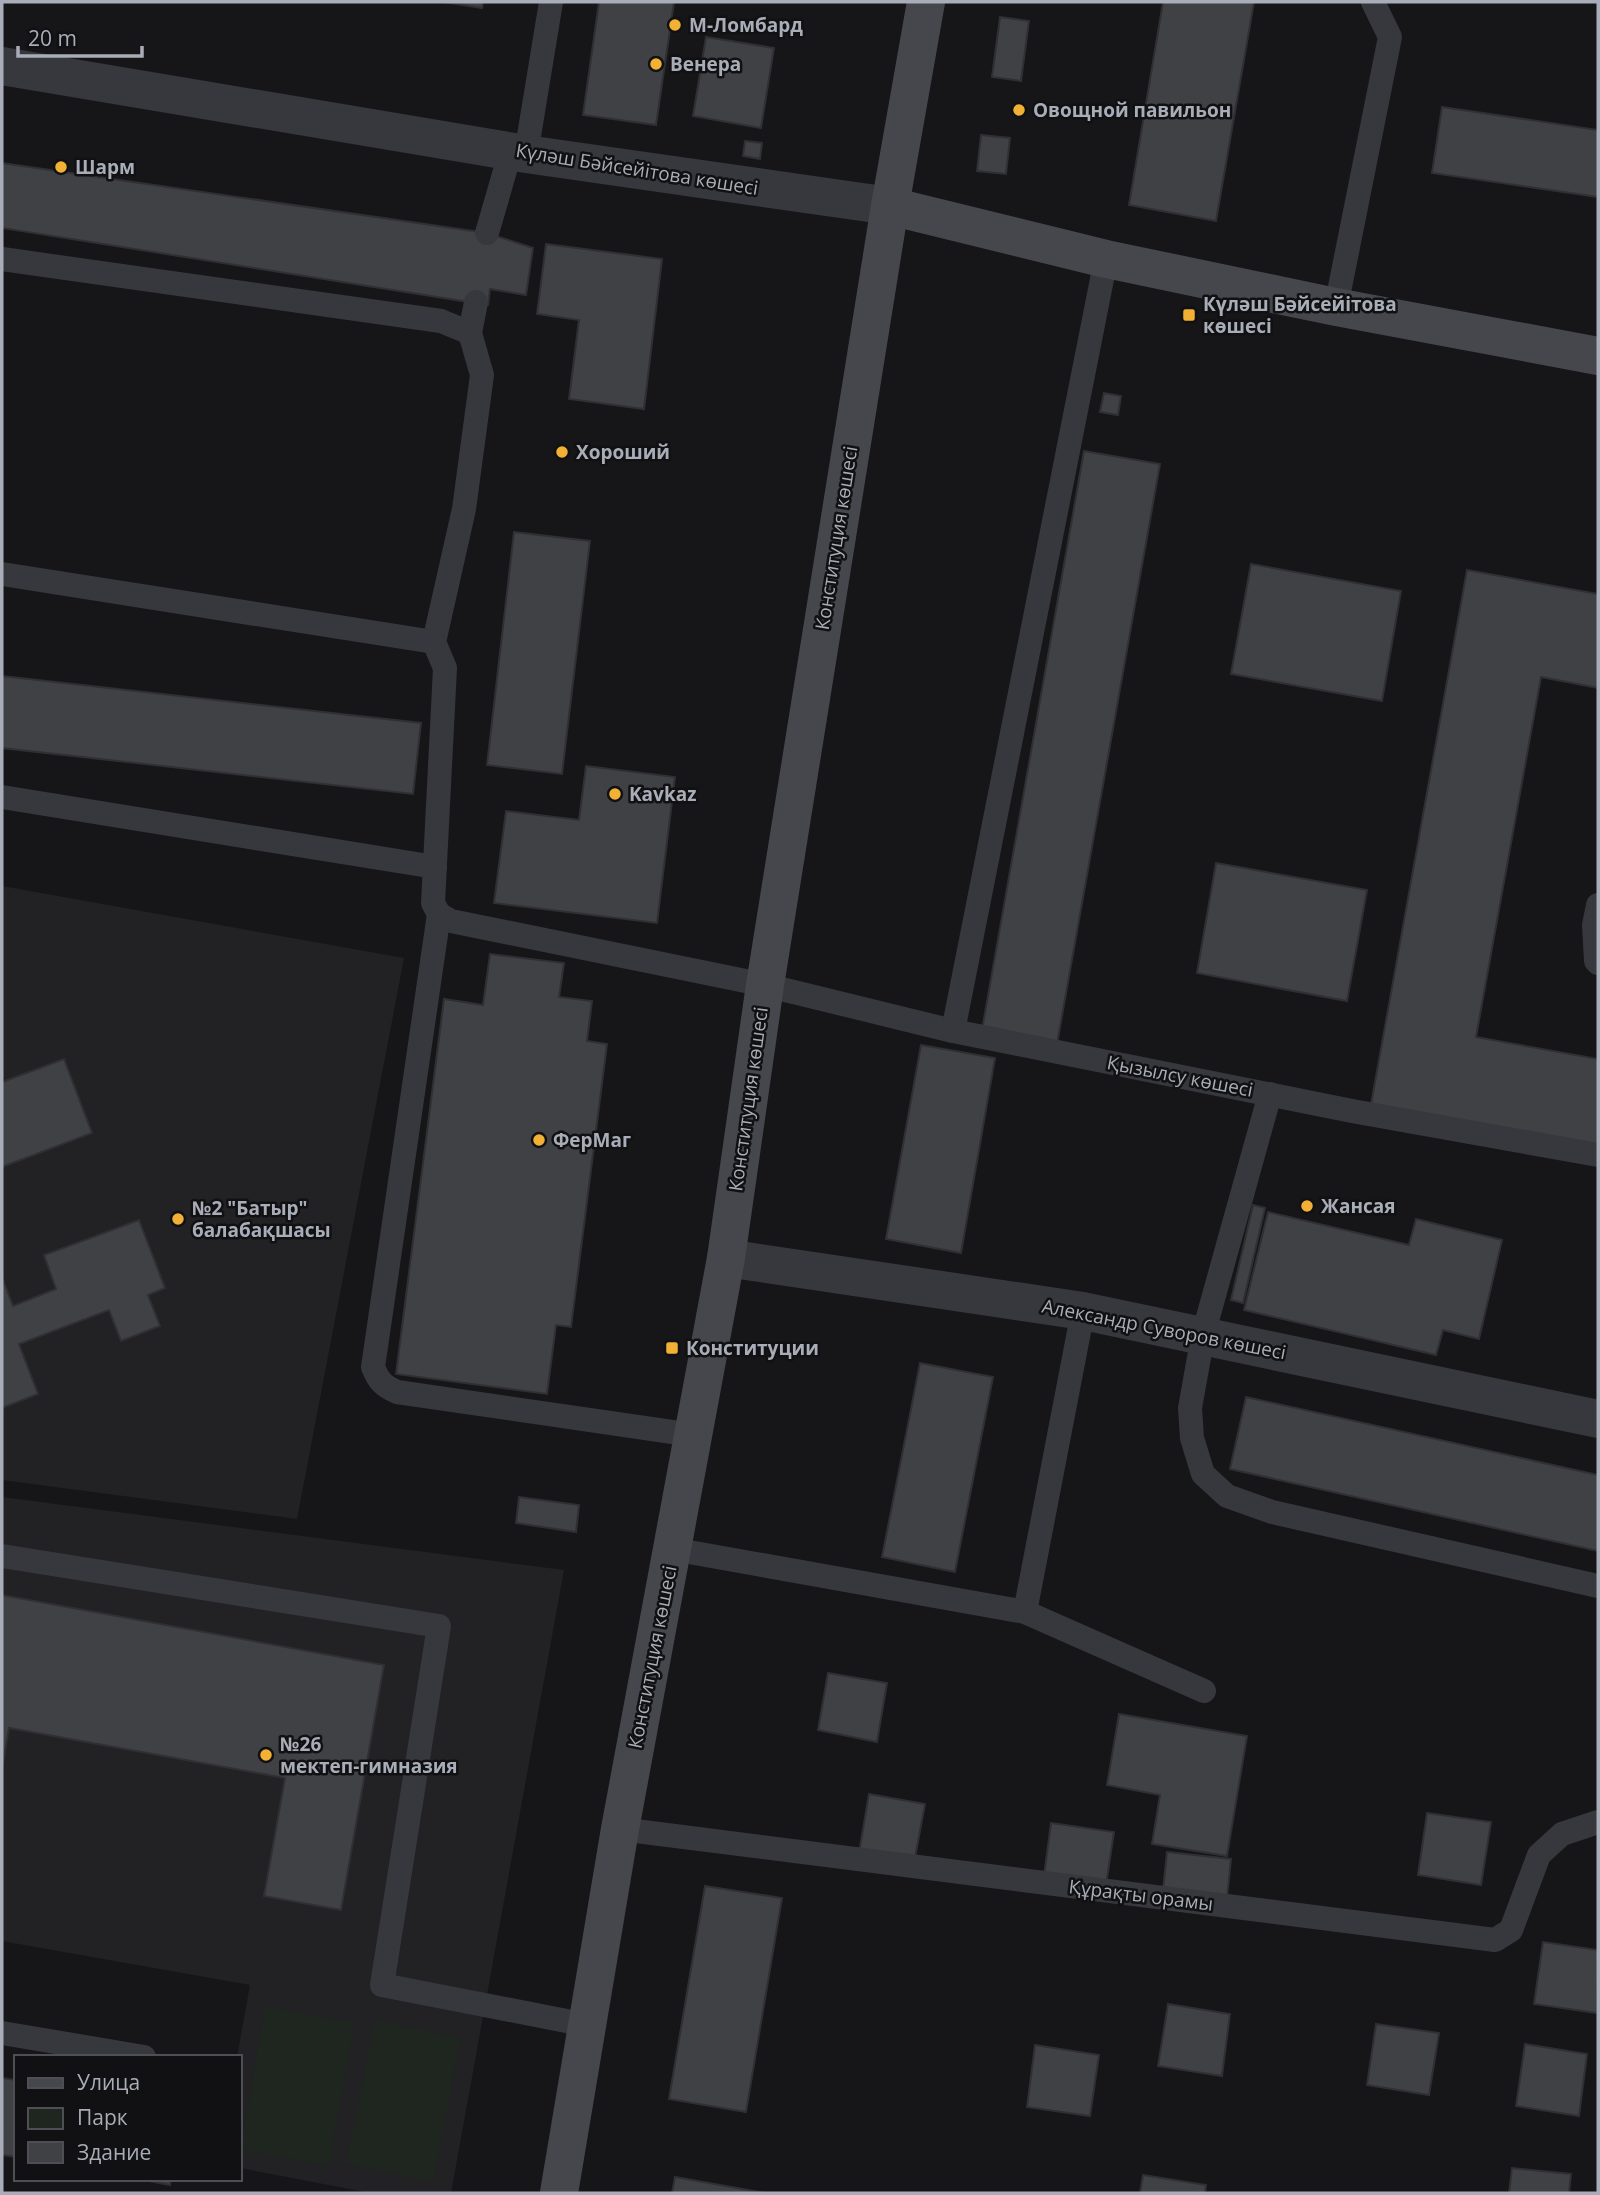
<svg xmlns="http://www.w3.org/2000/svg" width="1600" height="2195" viewBox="0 0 1600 2195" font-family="'Open Sans',sans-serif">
<rect width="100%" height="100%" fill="#161618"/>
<g fill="#222225">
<polygon points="2,886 404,958 297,1519 2,1480"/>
<polygon points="2,1497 564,1570 451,2193 370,2193 240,2168 240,2057 237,2057 250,1985 2,1941"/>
</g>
<g fill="#1e261f">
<polygon points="265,2006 355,2023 329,2166 240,2150"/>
<polygon points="375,2020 461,2038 433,2182 346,2164"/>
</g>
<g fill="#404145" stroke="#303034" stroke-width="2">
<polygon points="444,2 483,2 482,8"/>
<polygon points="599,2 674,2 656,125 583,115"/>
<polygon points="1163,2 1254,2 1216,221 1129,205"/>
<polygon points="1000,17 1029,21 1021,81 992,77"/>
<polygon points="706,37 774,48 761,128 693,116"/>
<polygon points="1442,107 1598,130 1598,197 1432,173"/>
<polygon points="981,135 1010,138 1006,174 977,171"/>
<polygon points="745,141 762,143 760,159 743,156"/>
<polygon points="2,163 487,233 533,248 526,295 490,289 488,305 2,228"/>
<polygon points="546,244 662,259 644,409 569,399 579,320 537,314"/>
<polygon points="1104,393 1121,396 1118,415 1100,412"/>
<polygon points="1084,451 1160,464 1057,1044 982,1030"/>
<polygon points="514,532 590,541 562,774 487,765"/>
<polygon points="1251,564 1401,591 1382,701 1231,674"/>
<polygon points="1467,570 1598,594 1598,688 1541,677 1476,1037 1598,1059 1598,1151 1370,1110"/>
<polygon points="2,676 421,723 413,794 2,748"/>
<polygon points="586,766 675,777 657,923 494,903 506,811 579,820"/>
<polygon points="1216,863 1367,890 1347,1001 1197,973"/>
<polygon points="490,954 564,963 559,997 592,1001 587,1041 607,1044 571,1327 556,1325 547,1394 396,1374 444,999 483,1005"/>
<polygon points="921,1045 995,1058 961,1253 886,1239"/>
<polygon points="64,1059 92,1133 2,1167 2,1082"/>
<polygon points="1253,1205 1265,1208 1243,1303 1231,1300"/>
<polygon points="1268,1212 1409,1245 1416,1219 1502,1240 1479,1339 1443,1330 1436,1355 1244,1310"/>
<polygon points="139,1220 165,1288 148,1295 160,1326 121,1341 109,1310 19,1344 38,1394 2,1408 2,1277 13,1306 56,1289 44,1255"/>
<polygon points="920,1363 993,1377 955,1572 882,1557"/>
<polygon points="1246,1397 1598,1475 1598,1551 1230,1469"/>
<polygon points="519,1497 579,1505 576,1532 516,1523"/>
<polygon points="2,1595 384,1665 341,1910 264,1896 285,1778 9,1728 2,1768"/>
<polygon points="828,1673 887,1683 877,1742 818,1730"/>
<polygon points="1119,1714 1247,1736 1227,1856 1152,1844 1160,1795 1107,1785"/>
<polygon points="869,1794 925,1804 914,1863 859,1853"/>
<polygon points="1427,1813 1491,1822 1481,1885 1418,1875"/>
<polygon points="1051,1823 1114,1832 1106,1885 1044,1876"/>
<polygon points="1167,1852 1231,1859 1227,1898 1163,1890"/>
<polygon points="705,1886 782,1898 746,2112 669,2099"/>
<polygon points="1543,1942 1598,1950 1597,2013 1534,2004"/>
<polygon points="1168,2004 1230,2014 1222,2076 1158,2066"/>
<polygon points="1376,2024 1439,2033 1429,2095 1367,2085"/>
<polygon points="1525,2044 1587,2054 1579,2116 1516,2106"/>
<polygon points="1035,2045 1099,2055 1090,2116 1027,2107"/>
<polygon points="2,2078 16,2080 16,2157 2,2155"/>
<polygon points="1512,2168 1571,2174 1569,2193 1509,2193"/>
<polygon points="1143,2175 1206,2185 1205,2193 1140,2193"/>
<polygon points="675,2177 765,2193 672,2193"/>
<polygon points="139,2179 171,2179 170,2185"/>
</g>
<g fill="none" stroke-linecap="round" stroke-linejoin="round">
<g stroke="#37383d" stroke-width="24">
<polyline points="526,154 551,2"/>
<polyline points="487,233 511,150"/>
<polyline points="2,259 441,321 470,333"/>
<polyline points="476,302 470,333 482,375 464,509 434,642 445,668 433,903 439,914 451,921 765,985 953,1031 1352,1111 1598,1155"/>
<polyline points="1336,307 1390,37 1373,2"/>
<polyline points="2,574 434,642"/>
<polyline points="2,797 435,867"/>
<polyline points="1598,905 1594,925 1596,961 1598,963"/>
<path d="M439,914L373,1367C378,1380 383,1386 397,1392L693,1435"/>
<polyline points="953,1031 1106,259"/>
<polyline points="1270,1094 1203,1335 1190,1408 1192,1438 1203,1474 1227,1496 1272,1512 1598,1586"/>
<polyline points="672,1549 1025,1612 1083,1311"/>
<polyline points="2,1556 439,1626 382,1985 587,2025"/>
<polyline points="1025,1612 1204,1691"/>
<polyline points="620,1829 1495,1940 1511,1930 1539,1855 1562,1834 1598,1822"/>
<polyline points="2,2033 144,2057"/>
</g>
<g stroke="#37383d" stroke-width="38">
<polyline points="2,66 526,154 890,206"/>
<polyline points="726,1258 1083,1311 1598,1419"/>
</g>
<g stroke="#45474d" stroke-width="38">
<polyline points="890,206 1106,259 1336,307 1598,356"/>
<polyline points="559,2193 620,1829 726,1258 765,985 890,206 926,2"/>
</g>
</g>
<g fill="#f2b134" stroke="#111113" stroke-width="2.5">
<circle cx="675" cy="25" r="7"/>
<circle cx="656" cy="64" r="7"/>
<circle cx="1019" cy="110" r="7"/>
<circle cx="61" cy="167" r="7"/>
<rect x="1182" y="308" width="14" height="14" rx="3.5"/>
<circle cx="562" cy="452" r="7"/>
<circle cx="615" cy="794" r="7"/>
<circle cx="539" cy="1140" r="7"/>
<circle cx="1307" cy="1206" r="7"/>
<circle cx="178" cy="1219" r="7"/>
<rect x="665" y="1341" width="14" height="14" rx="3.5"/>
<circle cx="266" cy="1755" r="7"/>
</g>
<g text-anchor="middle" stroke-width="5" stroke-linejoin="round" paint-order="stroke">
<g font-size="19" font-weight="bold" fill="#a8adb8" stroke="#111113" text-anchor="start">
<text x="689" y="32">М-Ломбард</text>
<text x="670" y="71">Венера</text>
<text x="1033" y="117">Овощной павильон</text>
<text x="75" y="174">Шарм</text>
<text x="1203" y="311">Күләш Бәйсейітова<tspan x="1203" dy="22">көшесі</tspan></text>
<text x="576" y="459">Хороший</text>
<text x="629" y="801">Kavkaz</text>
<text x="553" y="1147">ФерМаг</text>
<text x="1321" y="1213">Жансая</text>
<text x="192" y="1215">№2 "Батыр"<tspan x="192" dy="22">балабақшасы</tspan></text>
<text x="686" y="1355">Конституции</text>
<text x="280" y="1751">№26<tspan x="280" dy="22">мектеп-гимназия</tspan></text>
</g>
<g font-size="19" fill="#a8adb8" stroke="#111113">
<text transform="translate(637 169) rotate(9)" y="7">Күләш Бәйсейітова көшесі</text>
<text transform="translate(836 538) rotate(-81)" y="7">Конституция көшесі</text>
<text transform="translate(1180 1076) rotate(11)" y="7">Қызылсу көшесі</text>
<text transform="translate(748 1099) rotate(-82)" y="7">Конституция көшесі</text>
<text transform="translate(1164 1329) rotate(11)" y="7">Александр Суворов көшесі</text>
<text transform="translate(652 1657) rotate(-79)" y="7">Конституция көшесі</text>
<text transform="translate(1141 1895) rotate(7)" y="7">Құрақты орамы</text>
</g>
</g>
<rect width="1600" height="2195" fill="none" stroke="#a8adb8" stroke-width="7"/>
<rect x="14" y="2055" width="228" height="126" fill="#111113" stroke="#4d4f55" stroke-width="2"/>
<rect x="28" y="2078" width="35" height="10" fill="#45474d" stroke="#4d4f55" stroke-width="2"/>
<text x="77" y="2090" font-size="21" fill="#a8adb8">Улица</text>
<rect x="28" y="2108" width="35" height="21" fill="#1e261f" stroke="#4d4f55" stroke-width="2"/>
<text x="77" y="2125" font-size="21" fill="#a8adb8">Парк</text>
<rect x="28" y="2142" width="35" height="21" fill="#404145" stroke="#4d4f55" stroke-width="2"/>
<text x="77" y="2160" font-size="21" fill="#a8adb8">Здание</text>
<path d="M18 46v10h124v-10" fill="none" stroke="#a8adb8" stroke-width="3.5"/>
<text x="28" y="46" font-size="21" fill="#a8adb8" stroke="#111113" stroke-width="5" paint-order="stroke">20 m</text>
</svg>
